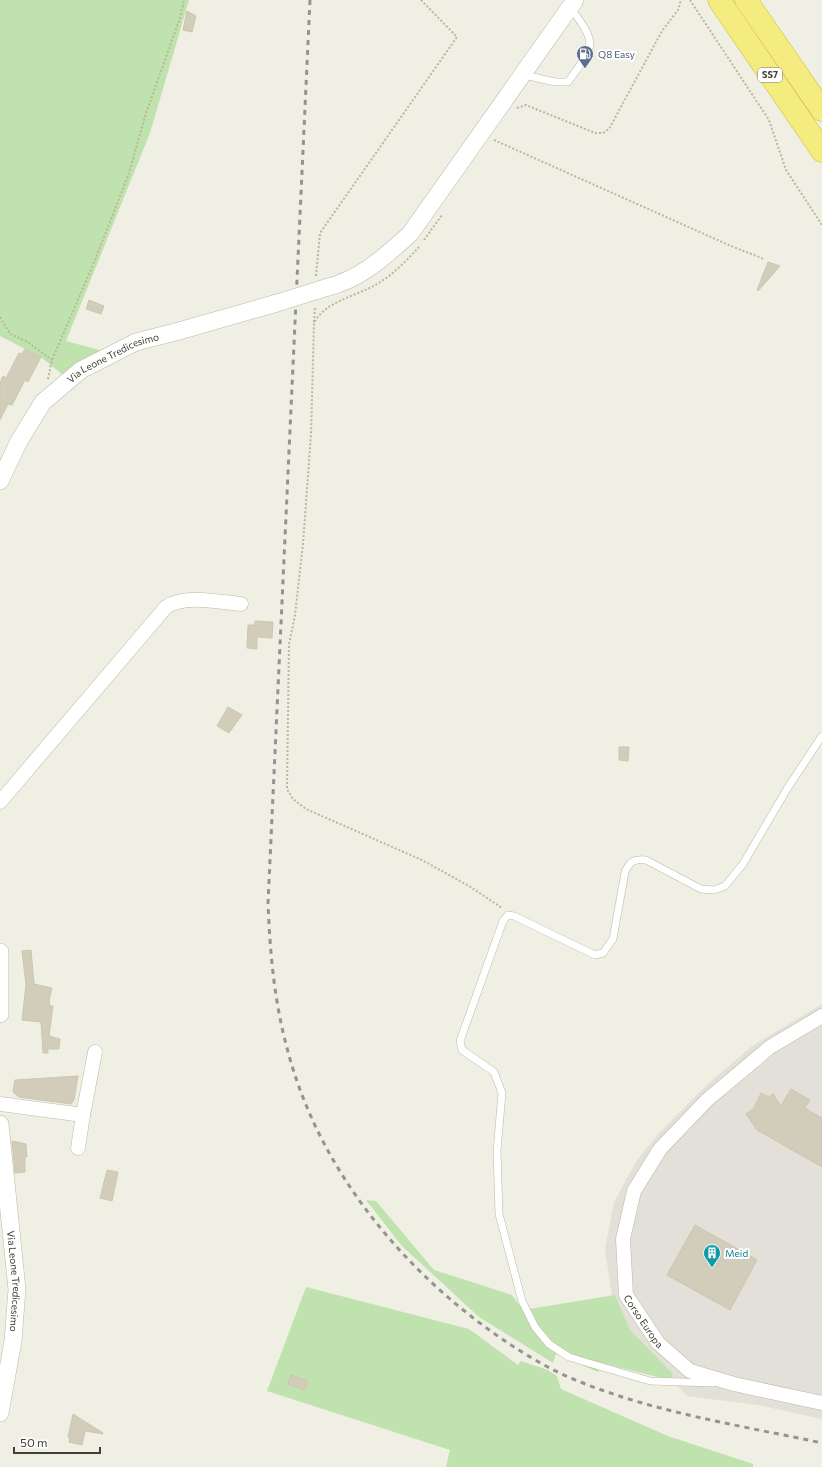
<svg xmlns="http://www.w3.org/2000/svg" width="822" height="1467" viewBox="0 0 822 1467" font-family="Commissioner,sans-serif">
<rect width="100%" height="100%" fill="#f0efe3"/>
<polygon fill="#e2e0d8" points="822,1004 822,1419 757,1405 687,1396 633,1340 612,1297 605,1249 614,1202 637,1160 659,1133 710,1082 752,1046"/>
<g fill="#bfe2ae">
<polygon points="0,0 189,0 150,133 66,341 103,351 64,376 41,357 0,336"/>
<polygon points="366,1200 376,1201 434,1270 512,1295 523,1310 615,1295 630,1330 673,1374 670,1380 601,1363 598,1372 556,1354 553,1363 479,1317 402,1246"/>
<polygon points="306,1287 469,1329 518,1365 521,1361 548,1370 557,1376 561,1389 668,1436 753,1464 753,1467 446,1467 450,1450 267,1391"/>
</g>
<g fill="#d1cdba" stroke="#cbc7ad">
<polygon points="187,11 196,16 192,32 183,30"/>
<polygon points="768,262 780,266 758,291 757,290"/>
<polygon points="89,300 104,306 101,314 86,309"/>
<polygon points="25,349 41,357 28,382 25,380 12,405 8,404 0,420 0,383 3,376 6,378 19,353 22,354"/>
<polygon points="255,621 273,622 272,638 257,637 257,649 247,648 248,625 255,625"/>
<polygon points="228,707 242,715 229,733 217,726"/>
<polygon points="619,747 629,747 628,761 619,760"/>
<polygon points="31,950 34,984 52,988 49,1001 50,1006 53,1006 49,1036 60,1039 59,1049 48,1049 48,1053 43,1053 41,1022 22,1020 26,985 22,951"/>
<polygon points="78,1076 74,1100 71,1104 19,1097 14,1093 13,1090 15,1080"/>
<polygon points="791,1089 810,1100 805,1108 822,1118 822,1167 757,1130 746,1114 754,1108 761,1093 769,1097 773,1094 781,1106"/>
<polygon points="12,1141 26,1144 27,1157 25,1156 25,1172 15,1173"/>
<polygon points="107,1170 118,1172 112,1201 100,1198"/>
<polygon points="695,1225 757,1260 730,1310 667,1275"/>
<polygon points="291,1375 308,1381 305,1390 288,1384"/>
<polygon points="73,1414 103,1433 103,1434 85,1431 82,1445 69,1442 70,1438 68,1437"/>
</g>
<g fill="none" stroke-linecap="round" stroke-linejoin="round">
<defs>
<g id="service">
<path d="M524,75L555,82H568C594,45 599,46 570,7"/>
<path d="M714,1383L650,1381L592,1364L569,1357L549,1344L535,1327L522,1301L499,1214L497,1151L502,1093L494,1072L462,1050L460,1041L503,921L508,915L514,916L595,955L603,953L613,939L625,872C630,861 634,859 646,860L701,889L714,890L725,886L743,864L787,789L822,736"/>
</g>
<g id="minor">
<path d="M0,802L166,607C186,594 218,602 241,604"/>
<path id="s1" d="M822,1016L770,1047L707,1100L660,1149L634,1191L623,1239L626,1295L658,1343L690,1371L734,1384L822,1403"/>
<polyline points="0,1104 83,1115 78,1148"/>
<polyline points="83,1115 95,1052"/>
</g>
<g id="tertiary">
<path d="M325,288C361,279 383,258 410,234L575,0"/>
<path id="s2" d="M0,481L19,441L43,402L81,370L136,342L179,331L277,303"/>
<polyline points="0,952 0,1014"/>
<path id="s3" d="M0,1124L17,1289L13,1341L0,1413"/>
</g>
<g id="trunk">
<polyline points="719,0 822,151"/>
<polyline points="746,0 822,110"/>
</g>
</defs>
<use href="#service" stroke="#bbb9a7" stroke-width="8"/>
<use href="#minor" stroke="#bbb9a7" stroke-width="15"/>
<use href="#tertiary" stroke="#bbb9a7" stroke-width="18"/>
<use href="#trunk" stroke="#d1bd3c" stroke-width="23"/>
<g stroke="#bcb799" stroke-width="2" stroke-dasharray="2 2" stroke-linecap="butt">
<polyline points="690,0 769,120 786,170 822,225"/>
<polyline points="517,108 526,105 595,133 603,133 609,129 662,31 678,10 681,0"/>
<polyline points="494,140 731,246 764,259"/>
<polyline points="424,240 442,215"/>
<path d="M419,247C407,260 393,275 377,284C357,296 325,301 314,323L311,434L303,544L295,615L289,644L287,789L293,799L306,809L422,860L469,886L502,908"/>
<polyline points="316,276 320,233 457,37 421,0"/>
<polyline points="0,317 10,334 26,341 52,360"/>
<polyline points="314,322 315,306"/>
<polyline points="48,379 52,360 93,265 128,176 146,113 180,18 184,0"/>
</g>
<use href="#service" stroke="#fff" stroke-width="7"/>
<use href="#minor" stroke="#fff" stroke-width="14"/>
<use href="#tertiary" stroke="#fff" stroke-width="17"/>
<use href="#trunk" stroke="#f5ec80" stroke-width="22"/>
<path stroke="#939393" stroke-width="3" stroke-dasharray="5 5" stroke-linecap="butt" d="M310,0L268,903C270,952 274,1000 287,1048C318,1169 403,1272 505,1341C526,1355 549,1369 573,1379C652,1412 738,1425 822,1443"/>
<defs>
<polyline id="tertiary-bridge" points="277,303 325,288"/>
</defs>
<use href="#tertiary-bridge" stroke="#bbb9a7" stroke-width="18" stroke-linecap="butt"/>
<use href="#tertiary-bridge" stroke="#fff" stroke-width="17"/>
</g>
<defs>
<symbol id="fuel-pin" viewBox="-11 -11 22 30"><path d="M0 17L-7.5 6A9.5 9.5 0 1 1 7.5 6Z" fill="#5c6f8a" stroke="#fff"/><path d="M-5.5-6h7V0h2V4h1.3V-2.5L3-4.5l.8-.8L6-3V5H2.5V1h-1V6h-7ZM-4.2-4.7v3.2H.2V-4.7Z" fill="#fff"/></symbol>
<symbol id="building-pin" viewBox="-11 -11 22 30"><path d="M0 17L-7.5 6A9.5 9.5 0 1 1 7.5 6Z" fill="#0f9aa8" stroke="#fff"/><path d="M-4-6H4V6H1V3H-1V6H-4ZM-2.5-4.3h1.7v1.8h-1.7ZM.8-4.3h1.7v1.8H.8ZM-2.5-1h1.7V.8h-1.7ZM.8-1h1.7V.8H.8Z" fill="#fff"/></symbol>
</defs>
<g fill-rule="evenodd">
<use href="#fuel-pin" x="575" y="44" width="20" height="27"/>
<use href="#building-pin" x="702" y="1243" width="20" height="27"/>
</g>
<g text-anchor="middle" stroke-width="4" stroke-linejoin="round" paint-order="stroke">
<rect fill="#fff" stroke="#7b7971" stroke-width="1" x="758" y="68" width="24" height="14" rx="3"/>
<g font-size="9" font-weight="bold" fill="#424034">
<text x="770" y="78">SS7</text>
</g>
<g font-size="10" fill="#4e5e75" stroke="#fff" text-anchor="start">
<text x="598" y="58">Q8 Easy</text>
</g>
<g font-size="10" fill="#424034" stroke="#fff">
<text dy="4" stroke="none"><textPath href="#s2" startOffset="174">Via Leone Tredicesimo</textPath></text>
<text dy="4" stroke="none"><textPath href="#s3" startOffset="158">Via Leone Tredicesimo</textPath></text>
<text dy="4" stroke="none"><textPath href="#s1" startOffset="397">Corso Europa</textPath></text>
</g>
<g font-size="10" fill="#0d838f" stroke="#fff" text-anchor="start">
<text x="725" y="1257">Meid</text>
</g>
</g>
<path d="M14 1447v6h86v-6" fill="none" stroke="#424034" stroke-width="2"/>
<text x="20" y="1447" font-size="12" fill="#424034" stroke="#ffffff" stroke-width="3" paint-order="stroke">50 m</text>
</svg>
